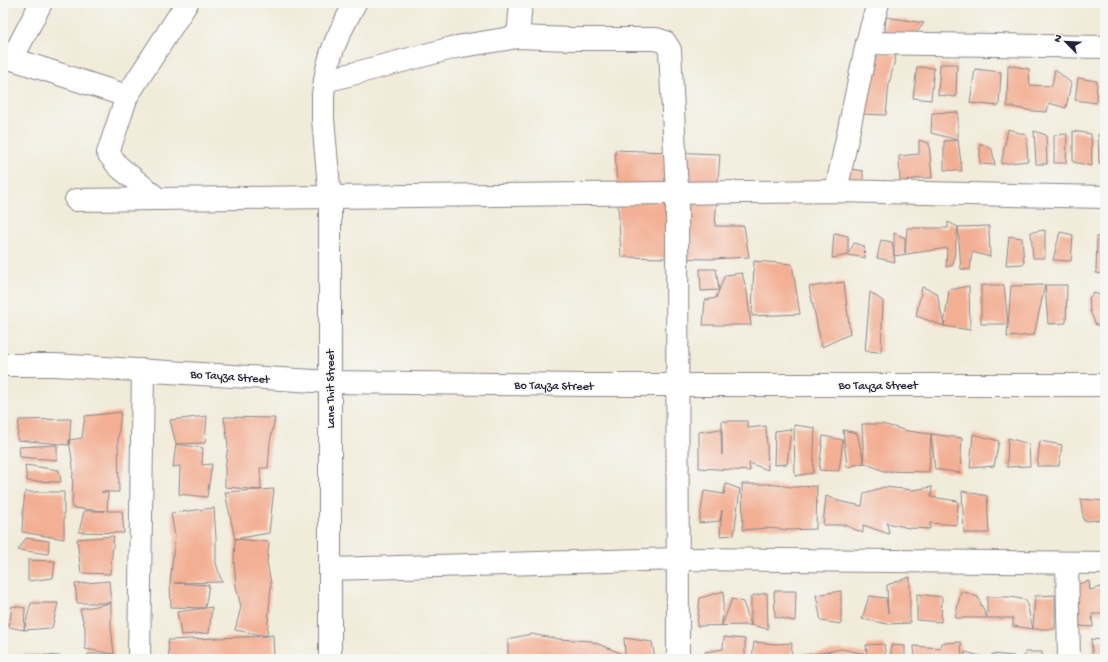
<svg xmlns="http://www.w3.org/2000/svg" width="1108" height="662" viewBox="0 0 1108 662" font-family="'Gochi Hand',sans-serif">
<rect width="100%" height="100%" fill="#f6f6f2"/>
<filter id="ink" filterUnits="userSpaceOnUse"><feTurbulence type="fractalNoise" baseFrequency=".025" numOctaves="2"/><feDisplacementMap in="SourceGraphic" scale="8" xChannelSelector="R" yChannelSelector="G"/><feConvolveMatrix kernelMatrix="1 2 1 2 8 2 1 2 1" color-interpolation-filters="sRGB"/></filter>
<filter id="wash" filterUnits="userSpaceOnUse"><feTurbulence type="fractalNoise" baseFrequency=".012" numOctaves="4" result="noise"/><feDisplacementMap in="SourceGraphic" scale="16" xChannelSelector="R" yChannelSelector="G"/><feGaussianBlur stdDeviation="0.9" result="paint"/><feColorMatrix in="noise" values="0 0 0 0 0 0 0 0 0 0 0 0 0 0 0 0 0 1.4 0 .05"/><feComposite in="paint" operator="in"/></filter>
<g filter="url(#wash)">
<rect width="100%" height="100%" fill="#f1ebd9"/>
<g id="blocks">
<g fill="#f3af93">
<polygon points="886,17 924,23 915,35 885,32"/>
<polygon points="877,52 896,55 889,84 886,115 860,114 867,95"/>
<polygon points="940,64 957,64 956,97 938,95"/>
<polygon points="1008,65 1029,69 1030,85 1052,86 1055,69 1071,83 1066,108 1049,103 1047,112 1032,111 1007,106"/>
<polygon points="917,67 934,68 931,100 913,98"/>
<polygon points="975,69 1001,72 999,106 970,103"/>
<polygon points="1102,77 1105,77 1105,106 1100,106"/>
<polygon points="1078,78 1097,81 1096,103 1075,100"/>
<polygon points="958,112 958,140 962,171 944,170 944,141 958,140 931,133 932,113"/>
<polygon points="1008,129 1026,135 1028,161 1001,164"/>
<polygon points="1034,131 1046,135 1047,164 1036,164"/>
<polygon points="1073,131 1091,134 1092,166 1073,162"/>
<polygon points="1067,134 1066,163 1054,163 1054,135"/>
<polygon points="1105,134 1105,162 1099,163 1098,135"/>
<polygon points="919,140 929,143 932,178 919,178 900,182 899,156 919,154"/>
<polygon points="980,143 992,149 995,165 980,164"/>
<polygon points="615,150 720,154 715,226 744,226 749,257 712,259 621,257"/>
<polygon points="851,169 863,171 863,181 848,181"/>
<polygon points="948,222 958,227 989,226 990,257 972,252 970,270 961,269 958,227 953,265 946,267 947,248 894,256 894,233 905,238 905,253 907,228 948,228"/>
<polygon points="1045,230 1045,258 1033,258 1031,232"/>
<polygon points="1060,232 1073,235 1071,261 1053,260"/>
<polygon points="834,233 848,236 848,255 832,258"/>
<polygon points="1009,236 1022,238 1024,264 1006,265"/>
<polygon points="1105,236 1105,274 1096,273 1097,237"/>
<polygon points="881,240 892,242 895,262 877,258"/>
<polygon points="854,243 864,246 865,258 848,255"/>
<polygon points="754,261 792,264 800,314 752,316"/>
<polygon points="700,269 716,269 719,290 725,275 742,273 747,292 751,325 703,325 705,300 716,298 719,290 701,291"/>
<polygon points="844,282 850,334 822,347 809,287"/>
<polygon points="981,285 1004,285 1008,324 1011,286 1045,285 1034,335 1007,337 1008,324 981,324"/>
<polygon points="1045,285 1067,285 1066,323 1048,324"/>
<polygon points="969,286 970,330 944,326 916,316 922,287 937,293 944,326 949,290"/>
<polygon points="870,292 883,301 881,352 865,351"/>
<polygon points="1094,293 1105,297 1105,325 1096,325 1090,311 1089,298"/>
<polygon points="121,412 118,439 119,492 101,492 108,492 107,511 122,511 124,533 79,532 84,511 105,511 72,508 73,466 69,440 82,438 85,416"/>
<polygon points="207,416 205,443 176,444 170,420"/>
<polygon points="224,417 275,418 270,442 268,468 260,468 261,490 225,487 225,469 228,445"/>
<polygon points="71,419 69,445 17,440 19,420"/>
<polygon points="722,421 747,421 748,428 766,426 768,470 749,463 750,471 699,468 699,432 721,429 722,455"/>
<polygon points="862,424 882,424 908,431 962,438 960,473 935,469 931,434 929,472 884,471 864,463"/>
<polygon points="794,425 815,428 813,473 795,476"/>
<polygon points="791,429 787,464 774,465 775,431"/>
<polygon points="843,430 857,433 864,463 847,467"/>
<polygon points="973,434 999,441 994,466 970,468"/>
<polygon points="823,436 843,440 839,471 819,470"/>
<polygon points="1008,438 1029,444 1030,466 1007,467"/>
<polygon points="1040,441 1062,445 1059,466 1037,466"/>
<polygon points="176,444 203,448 202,465 212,464 207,497 179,494 180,466 173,467"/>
<polygon points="57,445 57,460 20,457 19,447"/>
<polygon points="25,465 59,470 61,482 27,481"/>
<polygon points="726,484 740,489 734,535 720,536 722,510 720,521 699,523 704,491 724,494"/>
<polygon points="742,484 769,484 792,487 817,486 816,529 790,530 766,528 743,530"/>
<polygon points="884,487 913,490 932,487 931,497 958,501 957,525 930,523 930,529 909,528 887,523 889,534 863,525 863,533 845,525 823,525 826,496 842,502 862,506 864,493"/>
<polygon points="274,489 269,533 235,539 269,542 267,562 271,584 267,636 273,635 274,659 169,659 168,640 267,636 235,630 241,607 236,586 234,561 235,539 225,492"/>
<polygon points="962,491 987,496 989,533 964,533"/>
<polygon points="25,492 64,492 64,539 22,532 23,511"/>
<polygon points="1080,499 1105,501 1105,520 1084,521"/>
<polygon points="214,508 216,538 216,563 222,582 174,583 209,585 205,608 212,607 209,633 181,635 177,612 205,608 171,607 170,584 175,536 171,513"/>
<polygon points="114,536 110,574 81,573 77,539"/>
<polygon points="26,538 49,541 48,554 18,550"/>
<polygon points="28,560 55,561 53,578 28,581"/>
<polygon points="910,577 910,623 888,624 862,619 869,596 886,598 888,613 887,585"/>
<polygon points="109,581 111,603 77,603 75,584"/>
<polygon points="1089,581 1090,590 1105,586 1105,614 1092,614 1093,627 1080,626 1074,585"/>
<polygon points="724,591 722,625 732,599 743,602 751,625 751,596 767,593 768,629 751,625 697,626 700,598"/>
<polygon points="774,591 796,591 795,621 775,617"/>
<polygon points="841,591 841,624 821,621 816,595"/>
<polygon points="961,591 978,597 987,618 955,618"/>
<polygon points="917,594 942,597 941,622 917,620"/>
<polygon points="1055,595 1055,629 1033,629 1035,596"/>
<polygon points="987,597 1011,597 1026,600 1033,629 1013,626 1013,618 987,618"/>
<polygon points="31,603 58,603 52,628 24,630"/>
<polygon points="111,603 111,625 114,654 85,649 85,628 80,609"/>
<polygon points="12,606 25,608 24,630 9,627"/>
<polygon points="531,634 559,639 591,641 625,655 624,638 652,642 655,659 508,659 508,639"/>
<polygon points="724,637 745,639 745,659 705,659 705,652 723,649"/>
<polygon points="1091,639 1105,640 1105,659 1093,659"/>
<polygon points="754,642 775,644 792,643 791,659 752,659"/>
<polygon points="961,642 962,659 915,659 914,646 940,648 941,643"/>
<polygon points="884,644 886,659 867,659 867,654 865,659 799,659 799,655 821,653 841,649 867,654 866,645"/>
<polygon points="891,645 905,646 905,659 891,659"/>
<polygon points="965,652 984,657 984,659 964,659"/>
<polygon points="1025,652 1042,652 1042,659 1024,659"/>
<polygon points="24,654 60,656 60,659 23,659"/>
<polygon points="88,654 114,654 114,659 87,659"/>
<polygon points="992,654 1014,656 1014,659 992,659"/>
</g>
</g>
</g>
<g filter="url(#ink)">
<use href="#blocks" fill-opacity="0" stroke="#8a868a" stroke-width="1"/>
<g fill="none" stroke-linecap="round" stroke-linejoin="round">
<defs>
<g id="minor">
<polyline points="518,37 521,3"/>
<polyline points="867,43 1105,47"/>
<polyline points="3,56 127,96"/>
<polyline points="12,59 41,3"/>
<path d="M325,81C329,50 341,30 355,3"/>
<polyline points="836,191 867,43 878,3"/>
<polyline points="158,199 118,166 108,153 127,96 187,3"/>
<polyline points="76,200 836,191 1105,197"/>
<polyline points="3,365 55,365 330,382 586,385 1105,385"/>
<polyline points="1067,563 1069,659"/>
<polyline points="330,569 678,559 1105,563"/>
<polyline points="139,659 143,370"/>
<polyline points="330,659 330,198 323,119 323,94 325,81 456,47 518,37 571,39 656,39 665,42 670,50 677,193 678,659"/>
</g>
</defs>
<use href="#minor" stroke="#8a868a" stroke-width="24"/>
<use href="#minor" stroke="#fff" stroke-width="22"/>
</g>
</g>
<g text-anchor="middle" stroke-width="3" stroke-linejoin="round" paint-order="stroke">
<g font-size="12" fill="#22223b" stroke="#f6f6f2">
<text transform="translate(230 376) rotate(4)" y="4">Bo Tayza Street</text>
<text transform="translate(554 385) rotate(1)" y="4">Bo Tayza Street</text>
<text x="878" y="389">Bo Tayza Street</text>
<text transform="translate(330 389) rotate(-90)" y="4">Lane Thit Street</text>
</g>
</g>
<rect width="1108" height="662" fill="none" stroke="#f6f6f2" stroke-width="16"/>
<g transform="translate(1066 42) rotate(294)" stroke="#f6f6f2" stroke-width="3" paint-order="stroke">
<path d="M0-3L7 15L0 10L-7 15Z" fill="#22223b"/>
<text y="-6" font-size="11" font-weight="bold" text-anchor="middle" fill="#22223b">N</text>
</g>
</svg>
